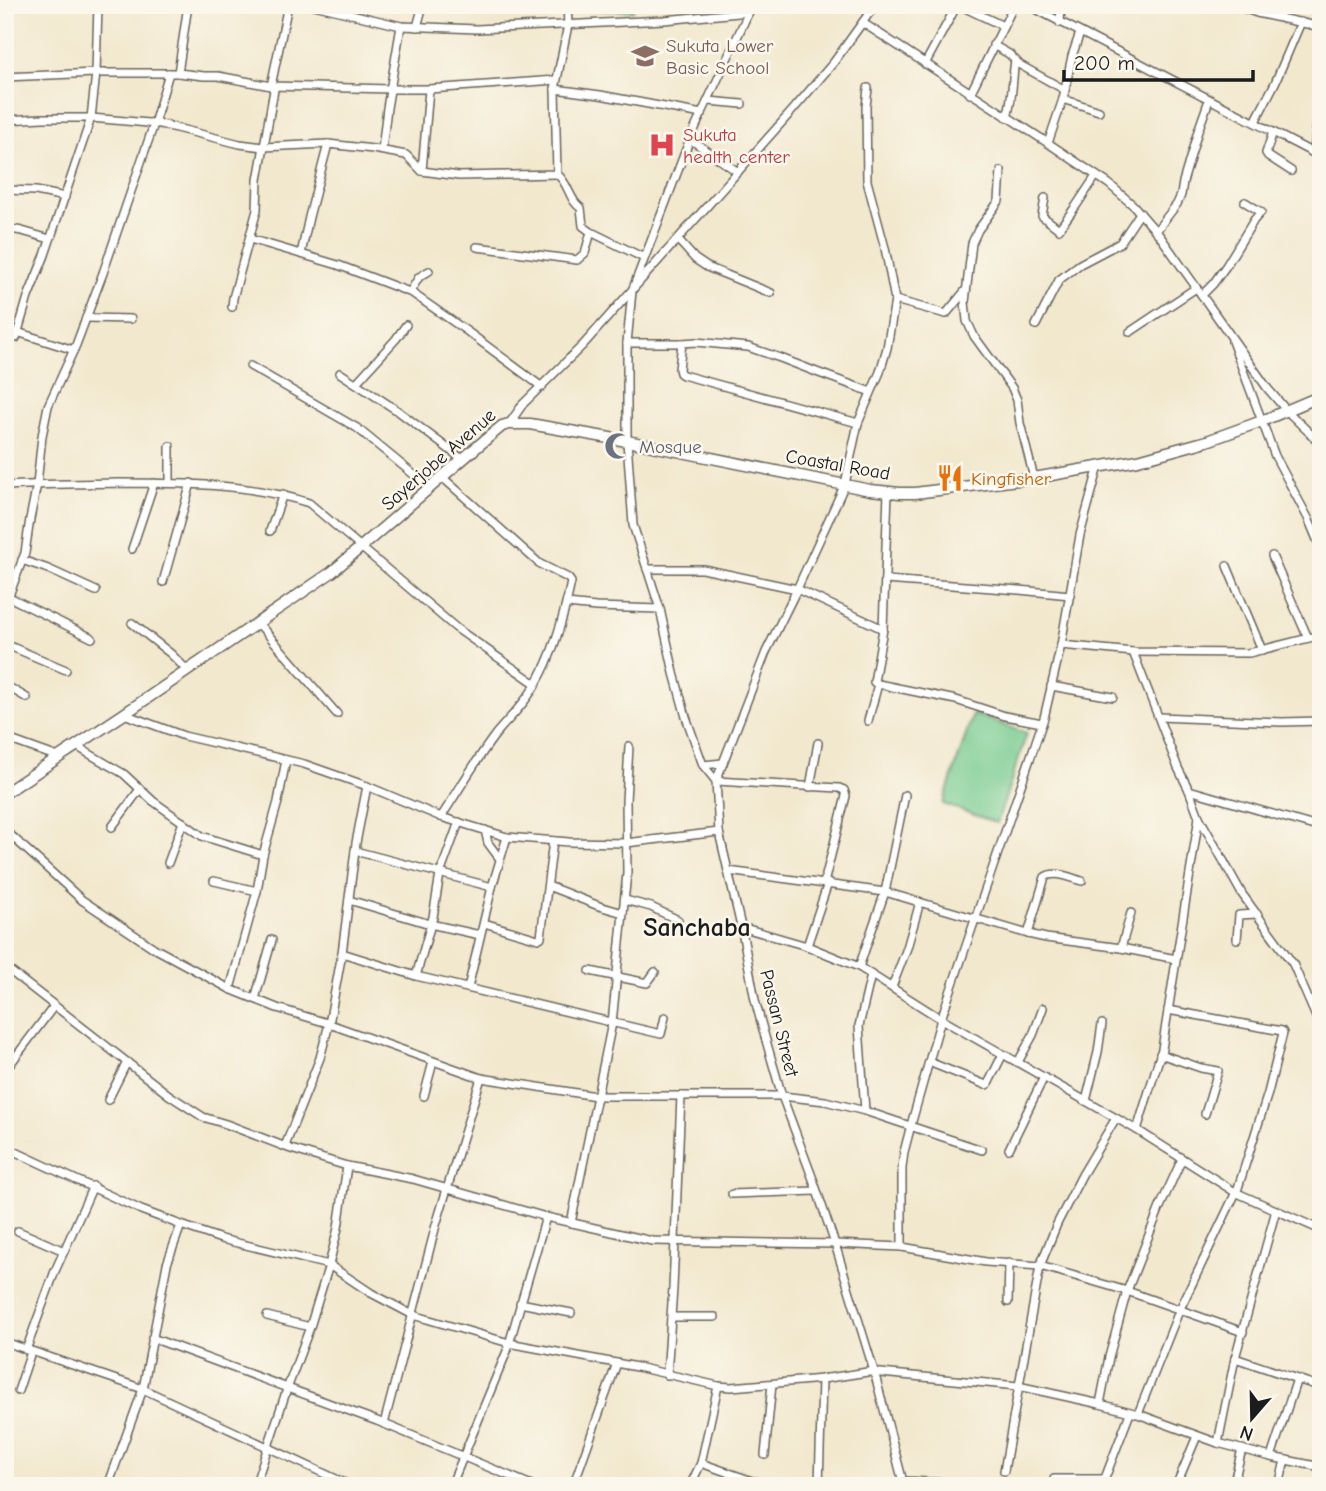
<svg xmlns="http://www.w3.org/2000/svg" width="1326" height="1491" viewBox="0 0 1326 1491" font-family="'Comic Neue',sans-serif">
<rect width="100%" height="100%" fill="#fbf7ec"/>
<filter id="ink" filterUnits="userSpaceOnUse"><feTurbulence type="fractalNoise" baseFrequency=".0143" numOctaves="2"/><feDisplacementMap in="SourceGraphic" scale="14" xChannelSelector="R" yChannelSelector="G"/><feConvolveMatrix kernelMatrix="1 2 1 2 8 2 1 2 1" color-interpolation-filters="sRGB"/></filter>
<filter id="wash" filterUnits="userSpaceOnUse"><feTurbulence type="fractalNoise" baseFrequency=".00686" numOctaves="4" result="noise"/><feDisplacementMap in="SourceGraphic" scale="28" xChannelSelector="R" yChannelSelector="G"/><feGaussianBlur stdDeviation="1.57" result="paint"/><feColorMatrix in="noise" values="0 0 0 0 0 0 0 0 0 0 0 0 0 0 0 0 0 1.4 0 .05"/><feComposite in="paint" operator="in"/></filter>
<g filter="url(#wash)">
<rect width="100%" height="100%" fill="#f2e8ce"/>
<g fill="#75ca8e" stroke="#487355" stroke-width="2">
<polygon points="582,5 635,5 633,11 588,10"/>
<polygon points="973,714 1027,733 997,823 943,804"/>
</g>
</g>
<g filter="url(#ink)">
<g fill="none" stroke-linecap="round" stroke-linejoin="round">
<defs>
<g id="minor">
<polyline points="314,5 401,26 477,29 664,20 749,12"/>
<polyline points="752,5 690,139 632,291 627,343 627,441 633,525 660,609 674,673 686,717 703,765 716,781 719,832 742,931 755,1000 765,1037 782,1096 814,1182 835,1244 874,1371 904,1486"/>
<polyline points="861,5 871,12"/>
<polyline points="959,5 1003,26"/>
<polyline points="1028,5 1321,157"/>
<polyline points="1235,5 1257,13 1321,27"/>
<polyline points="863,23 1048,143 1109,184 1134,206 1160,236 1268,389 1287,411 1321,444"/>
<polyline points="1060,23 1061,5"/>
<polyline points="417,27 423,5"/>
<polyline points="993,45 1009,54 1020,65 1065,90"/>
<polyline points="925,64 957,5"/>
<polyline points="178,73 188,5"/>
<polyline points="5,77 96,73 178,73 204,76 218,76 271,86 391,89 429,89 556,80"/>
<polyline points="555,89 600,95 702,114"/>
<polyline points="970,94 1014,5"/>
<polyline points="1063,99 1099,111"/>
<polyline points="709,101 742,104"/>
<path d="M1007,117C1013,99 1012,79 1015,60"/>
<polyline points="5,120 43,118 91,118 160,124 240,144 263,147 328,144 373,149 406,155 422,171 459,176 557,174 555,89 568,25 567,5"/>
<polyline points="1255,122 1275,83 1301,22"/>
<polyline points="1273,132 1266,153 1268,156 1291,171"/>
<polyline points="690,139 738,172"/>
<polyline points="1048,143 1063,99 1072,56 1080,33"/>
<polyline points="382,150 387,108 401,26"/>
<polyline points="1314,153 1317,124 1321,110"/>
<polyline points="422,171 429,89"/>
<polyline points="1001,171 999,201 978,230 972,243 965,302 967,321 974,336 1012,388 1017,400 1020,423 1034,478"/>
<path d="M557,174C569,183 569,201 581,208L583,226L591,232L644,258"/>
<polyline points="5,190 36,191 65,197"/>
<polyline points="1045,198 1042,216 1059,229 1076,206 1096,176"/>
<polyline points="5,228 22,231 50,239"/>
<polyline points="1156,231 1177,204 1181,195 1183,182 1198,131 1209,100"/>
<polyline points="250,239 338,265 412,293 468,332 542,387"/>
<polyline points="678,240 695,259 707,267 771,293"/>
<polyline points="477,247 577,260 585,253 591,232"/>
<polyline points="301,254 309,217 328,144"/>
<polyline points="410,292 419,277 429,271"/>
<polyline points="1202,295 1213,284 1226,266 1254,220 1261,212 1245,202"/>
<polyline points="895,300 946,314 965,291"/>
<polyline points="232,307 233,298 257,210 258,180 274,90 271,86 288,5"/>
<polyline points="86,318 131,319"/>
<polyline points="1036,325 1059,280 1080,264 1120,243 1140,213"/>
<polyline points="17,332 74,350"/>
<polyline points="1130,332 1196,288"/>
<polyline points="5,339 16,338 28,297 45,255 91,118 96,73 98,5"/>
<polyline points="1232,341 1275,456 1308,518 1321,549"/>
<polyline points="627,343 682,343 679,369 680,373 683,375 858,423"/>
<polyline points="682,343 696,342 748,347 783,359 819,373 871,392"/>
<polyline points="5,355 9,340"/>
<polyline points="250,366 357,428 430,488"/>
<polyline points="340,373 398,411 462,459"/>
<polyline points="356,383 396,339 406,325"/>
<polyline points="509,424 523,404 583,345 792,111 834,62 875,5"/>
<polyline points="170,446 170,483"/>
<path d="M5,486C43,484 80,484 118,483C182,483 248,483 309,503L456,628L536,684"/>
<polyline points="888,492 883,629 874,682 878,684 956,700 1005,716 1042,723"/>
<polyline points="270,531 283,494"/>
<polyline points="132,549 154,483"/>
<polyline points="1272,556 1308,638"/>
<polyline points="22,560 48,569 96,591"/>
<polyline points="1227,566 1262,650"/>
<polyline points="647,569 703,569 797,589 883,629"/>
<polyline points="885,580 1019,590 1070,595"/>
<polyline points="163,582 191,483"/>
<polyline points="9,597 92,638"/>
<polyline points="567,604 596,607 660,609"/>
<polyline points="5,606 25,553 30,519 37,484 42,436 48,406 76,345 103,273 154,124 169,73"/>
<polyline points="132,623 171,654 188,671"/>
<polyline points="258,623 337,714"/>
<polyline points="5,644 66,670"/>
<polyline points="1061,645 1133,652 1249,653 1321,635"/>
<polyline points="1133,652 1178,768 1189,790 1199,817 1242,894 1293,964 1317,1019 1321,1038"/>
<polyline points="5,685 27,698"/>
<polyline points="1051,686 1113,697"/>
<polyline points="124,714 184,736 304,764 367,786 441,817 507,837 569,842 626,843 719,832"/>
<polyline points="1159,717 1282,722 1321,721"/>
<polyline points="868,721 878,684"/>
<polyline points="5,738 58,757"/>
<polyline points="76,746 124,774 153,801 202,836 263,855"/>
<polyline points="703,765 723,763"/>
<polyline points="810,787 818,743"/>
<polyline points="1189,790 1321,828"/>
<path d="M441,817C459,790 476,760 495,735C509,718 525,704 536,684C554,654 564,616 571,582L568,578L540,564L442,477"/>
<polyline points="112,827 140,789"/>
<polyline points="5,830 82,900 154,948 230,989 277,1008 324,1022 481,1078 596,1096 782,1096 825,1101 865,1111 982,1150"/>
<polyline points="485,830 488,843 500,859"/>
<polyline points="355,851 492,887"/>
<polyline points="168,863 183,822"/>
<polyline points="728,871 885,892 1028,934 1046,938 1121,948 1176,959"/>
<polyline points="214,881 257,891"/>
<polyline points="824,883 846,796 844,790 839,788 716,781 766,652 797,589 845,484 858,423 880,372 887,348 895,300 885,248 867,181 866,107 868,88"/>
<polyline points="548,886 599,906 623,913"/>
<polyline points="349,900 430,924 480,935"/>
<polyline points="625,900 651,907 678,920"/>
<polyline points="484,923 538,939 541,937 553,841"/>
<polyline points="741,927 807,946 859,967 941,1019 1137,1130 1235,1192 1321,1230"/>
<path d="M1028,934L1045,877C1055,870 1071,878 1082,881"/>
<polyline points="1237,939 1239,915 1257,914"/>
<polyline points="807,946 828,883"/>
<polyline points="1121,948 1131,913"/>
<polyline points="342,953 416,976 661,1034 665,1017"/>
<polyline points="5,967 169,1095 203,1117 226,1124 291,1149 347,1166 413,1179 546,1217 652,1241 835,1244 902,1247 986,1262 1040,1266 1127,1291 1243,1332"/>
<polyline points="859,967 885,892 905,795"/>
<polyline points="590,971 647,983 655,972"/>
<polyline points="416,976 433,917 440,874 459,822"/>
<polyline points="892,987 907,948 920,902"/>
<polyline points="468,988 492,887 507,837"/>
<polyline points="230,989 257,891 263,855 278,802 286,760"/>
<polyline points="255,999 272,940"/>
<polyline points="1160,1054 1201,1068 1218,1071 1205,1114"/>
<polyline points="929,1062 986,1085 988,1084 1003,1054"/>
<polyline points="1018,1062 1033,1035 1043,1008"/>
<polyline points="5,1071 54,1006"/>
<polyline points="424,1096 433,1062"/>
<polyline points="108,1100 127,1062"/>
<polyline points="1086,1101 1098,1052 1102,1024"/>
<polyline points="865,1111 859,1026 871,975"/>
<polyline points="1137,1130 1162,1049 1199,817"/>
<polyline points="285,1146 320,1058 329,1024 342,953 356,843 367,786"/>
<polyline points="5,1147 141,1210 181,1225 221,1239 329,1265 371,1293 413,1315 509,1343 637,1367 718,1386 731,1387 822,1379 874,1371"/>
<polyline points="1009,1149 1044,1077"/>
<polyline points="732,1194 816,1191"/>
<polyline points="571,1223 612,1023 627,873 626,801 629,746"/>
<polyline points="18,1231 64,1251 93,1186"/>
<polyline points="902,1247 902,1168 904,1152 911,1125 941,1019 1044,718 1061,645 1080,535 1099,466"/>
<polyline points="1008,1302 1009,1263"/>
<polyline points="520,1303 571,1313"/>
<polyline points="267,1316 310,1327"/>
<polyline points="671,1317 715,1317"/>
<polyline points="152,1338 377,1421 534,1486"/>
<polyline points="5,1342 143,1389 351,1486"/>
<polyline points="26,1350 55,1271 64,1251"/>
<polyline points="1235,1358 1321,1387"/>
<polyline points="870,1372 1018,1386 1100,1404 1138,1414 1218,1443 1271,1457 1321,1467"/>
<polyline points="667,1375 673,1288 681,1096"/>
<polyline points="18,1391 31,1352"/>
<polyline points="1100,1404 1109,1357 1127,1291 1160,1207 1182,1159"/>
<polyline points="1138,1414 1179,1311 1238,1188 1268,1093 1283,1033 1282,1031 1168,1010"/>
<polyline points="384,1424 436,1225 481,1078"/>
<polyline points="1218,1443 1235,1358 1276,1210"/>
<polyline points="765,1455 772,1384"/>
<polyline points="1271,1457 1297,1379"/>
<polyline points="701,1463 752,1481 765,1483"/>
<polyline points="1004,1471 1040,1266 1057,1224 1082,1175 1116,1118"/>
<polyline points="1054,1479 1105,1479"/>
<polyline points="903,1481 955,1483"/>
<polyline points="108,1486 143,1389 167,1264 181,1225"/>
<polyline points="255,1486 287,1389 310,1327 329,1265 338,1228 347,1166"/>
<polyline points="451,1486 507,1351 546,1217"/>
<polyline points="573,1486 617,1363"/>
<polyline points="690,1486 701,1463 718,1386"/>
<polyline points="819,1486 822,1379 827,1378"/>
<polyline points="1102,1486 1130,1413"/>
<polyline points="1176,1486 1197,1436"/>
<polyline points="1233,1486 1242,1449"/>
<polyline points="1279,1486 1285,1460"/>
</g>
<polyline id="major" points="5,793 124,714 332,572 478,446 502,426 509,424 530,424 627,441 870,490 900,493 915,493 1034,478 1138,460 1207,441 1262,421 1321,396"/>
</defs>
<use href="#minor" stroke="#67635a" stroke-width="10"/>
<use href="#major" stroke="#67635a" stroke-width="13"/>
<use href="#minor" stroke="#fff" stroke-width="7"/>
<use href="#major" stroke="#fff" stroke-width="10"/>
</g>
</g>
<defs>
<symbol id="school-bare" viewBox="-9 -9 18 18"><path d="M0-5L7-2L0 1L-7-2ZM-4 1L0 2.5L4 1V4Q0 6-4 4Z" fill="#8d6e63" stroke="#fbf7ec" stroke-width="2.5" paint-order="stroke"/></symbol>
<symbol id="hospital-bare" viewBox="-9 -9 18 18"><path d="M-5-5h3v3.5h4V-5h3V5h-3V1.5h-4V5h-3Z" fill="#e0444e" stroke="#fbf7ec" stroke-width="2.5" paint-order="stroke"/></symbol>
<symbol id="mosque-bare" viewBox="-9 -9 18 18"><path d="M3.5-4.9A6 6 0 1 0 3.5 4.9A5 5 0 1 1 3.5-4.9Z" fill="#6b7280" stroke="#fbf7ec" stroke-width="2.5" paint-order="stroke"/></symbol>
<symbol id="restaurant-bare" viewBox="-9 -9 18 18"><path d="M-5-6h1v4h1v-4h1v4h1v-4h1v5L-1.5 .5V6h-2V.5L-5-1ZM5-6V6H3V1.5H1.5Q1.5-4 5-6Z" fill="#e8710a" stroke="#fbf7ec" stroke-width="2.5" paint-order="stroke"/></symbol>
</defs>
<g fill-rule="evenodd">
<use href="#school-bare" x="626" y="37" width="38" height="38"/>
<use href="#hospital-bare" x="643" y="126" width="38" height="38"/>
<use href="#mosque-bare" x="599" y="427" width="38" height="38"/>
<use href="#restaurant-bare" x="931" y="459" width="38" height="38"/>
</g>
<g text-anchor="middle" stroke-width="5" stroke-linejoin="round" paint-order="stroke">
<g font-size="19" fill="#785e54" stroke="#fbf7ec" text-anchor="start">
<text x="666" y="52">Sukuta Lower<tspan x="666" dy="22">Basic School</tspan></text>
</g>
<g font-size="19" fill="#be3a42" stroke="#fbf7ec" text-anchor="start">
<text x="683" y="141">Sukuta<tspan x="683" dy="22">health center</tspan></text>
</g>
<g font-size="19" fill="#5b616d" stroke="#fbf7ec" text-anchor="start">
<text x="639" y="453">Mosque</text>
</g>
<g font-size="19" fill="#1c1c1c" stroke="#fbf7ec">
<text transform="translate(438 459) rotate(-41)" y="7">Sayerjobe Avenue</text>
<text transform="translate(838 464) rotate(10)" y="7">Coastal Road</text>
<text transform="translate(780 1023) rotate(76)" y="7">Passan Street</text>
</g>
<g font-size="19" fill="#c56008" stroke="#fbf7ec" text-anchor="start">
<text x="971" y="485">Kingfisher</text>
</g>
<g font-size="26" font-weight="bold" fill="#1c1c1c" stroke="#fbf7ec">
<text x="697" y="936">Sanchaba</text>
</g>
</g>
<rect width="1326" height="1491" fill="none" stroke="#fbf7ec" stroke-width="28"/>
<g transform="translate(1252 1418) rotate(200)" stroke="#fbf7ec" stroke-width="5" paint-order="stroke">
<path d="M0-5L12 26L0 18L-12 26Z" fill="#1c1c1c"/>
<text y="-10" font-size="19" font-weight="bold" text-anchor="middle" fill="#1c1c1c">N</text>
</g>
<path d="M1064 70v10h189v-10" fill="none" stroke="#1c1c1c" stroke-width="3.5"/>
<text x="1074" y="70" font-size="21" fill="#1c1c1c" stroke="#fbf7ec" stroke-width="5" paint-order="stroke">200 m</text>
</svg>
